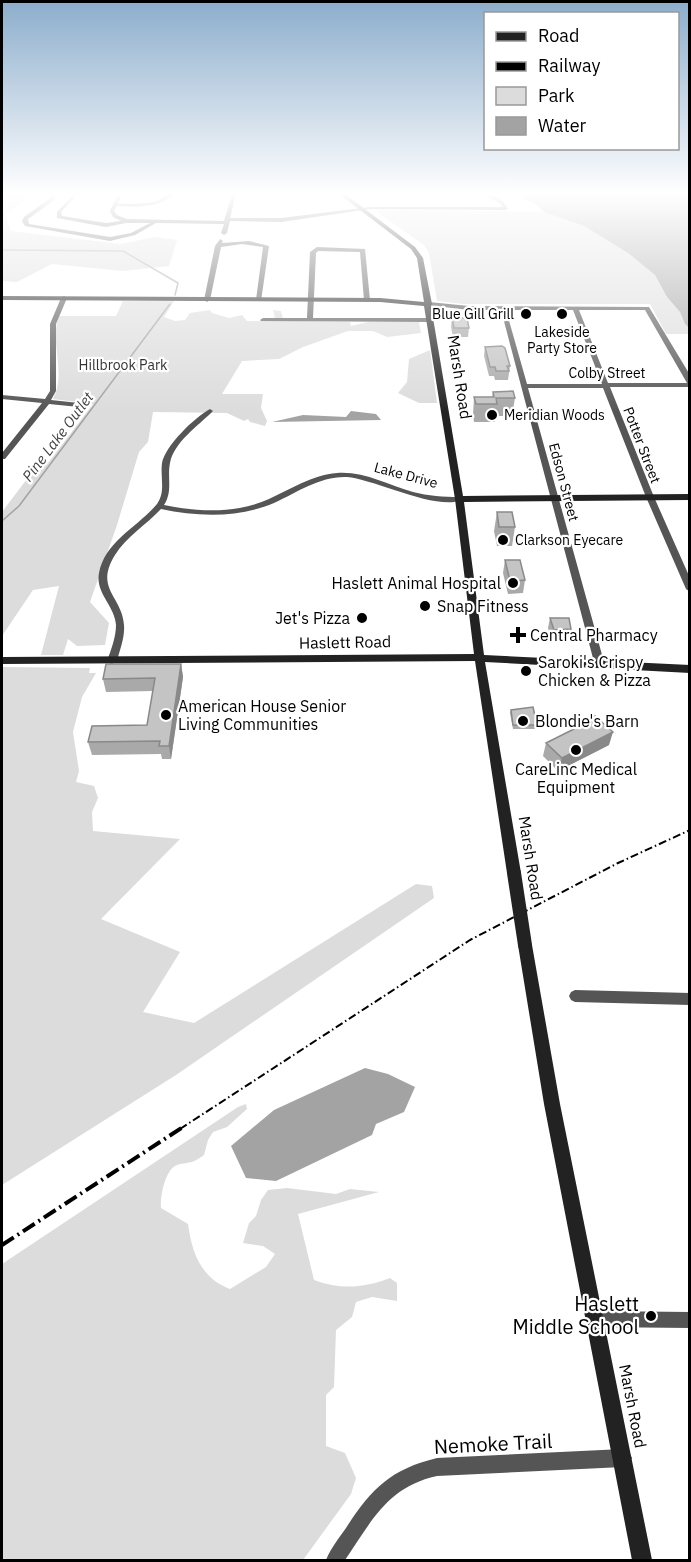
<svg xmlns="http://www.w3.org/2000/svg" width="691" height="1562" viewBox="0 0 691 1562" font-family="'IBM Plex Sans',sans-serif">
<rect width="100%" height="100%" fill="#fff"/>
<g fill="#dcdcdc">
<polygon points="2,194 34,194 5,215 11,231 121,244 155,237 177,240 169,266 123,271 52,264 17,282 2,281"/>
<polygon points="381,210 544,212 584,226 628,253 655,275 667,297 680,312 685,324 689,328 689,334 666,334 650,304 464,304 437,301 429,253 424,245 377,212"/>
<path d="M123,301H174L164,317L175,321L185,320L190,313L210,310L212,313L229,318L242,315L247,321H261L275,318L273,310L281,311L283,318L296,321L350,322L351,326L368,322H419L421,333L387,337L373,331H348L303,347L279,359L242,361L222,394H263L261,408L267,421L265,426L250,422L248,419L244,421L227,413L153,412L148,442L139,452L117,525L90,602L109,623L105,645L77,646L68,639L63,655H41L59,586L33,590L2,636V512L36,467L48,463L93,404L53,399C67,373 49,342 59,316H116Z"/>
<polygon points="430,350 437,403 419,403 398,393 407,382 409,359"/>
<polygon points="2,667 90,668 89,673 96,673 82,697 73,732 79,771 76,782 94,786 98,798 92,812 93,831 180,839 101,919 180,952 143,1012 194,1023 416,884 432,886 434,898 176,1075 2,1185"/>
<path d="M246,1104L247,1109L227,1127L213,1132L208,1140L204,1155C190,1165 191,1161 177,1165C165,1169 160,1197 161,1208L188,1224C192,1253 201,1278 230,1289L266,1267L275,1254L263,1246L243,1243L249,1223L256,1216L261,1200L268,1190L287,1188L336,1194L350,1189L379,1192L298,1214L314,1280C341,1290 364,1288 390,1278L397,1283V1301L372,1297L356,1302L352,1317L336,1330L334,1387L326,1395V1446L345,1453L356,1478L351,1494L303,1560H2V1264L238,1107Z"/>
</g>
<g fill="#a3a3a3">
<polygon points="515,194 689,194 689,328 685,324 680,312 667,297 655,275 628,253 584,226 544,212 537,205"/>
<polygon points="351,411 376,414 381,420 272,422 303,415 346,417"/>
<polygon points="365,1068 388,1074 415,1087 404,1112 376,1124 372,1135 276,1181 246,1178 231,1146 274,1110"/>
</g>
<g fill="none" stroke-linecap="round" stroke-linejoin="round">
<g stroke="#a3a3a3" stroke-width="1.5">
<polyline points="2,250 123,251 178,283 175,295"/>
<polyline points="2,521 19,506 170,304"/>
</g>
<g fill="#555" fill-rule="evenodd">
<path d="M53,194H57L53,201L28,219L29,224L110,237L131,233L150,223H126L106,227L57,218V212L74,194H78L61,212L62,216L106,223L121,221L113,217L110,211L118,194H122L118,204C129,204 141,204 153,202C161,200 168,193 175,194C159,208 137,207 117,206L114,211L117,215L127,219L224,221L232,194H236L230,218H281L370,207H503L501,204L483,194C493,194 504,200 508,209L506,210L370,209L281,222L230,221L227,233L224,235L221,233L224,224L156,223L135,235L110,241L25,226L22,221L24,217L49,199Z"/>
<polygon points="220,239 223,241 222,243 249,241 269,246 261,301 256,300 263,247 242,244 221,247 210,300 207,302 204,300 215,246"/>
<polygon points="317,247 365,249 370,300 367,302 364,300 360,252 318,251 316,253 313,318 431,318 434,320 431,322 261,321 260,320 263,318 307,318 310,252"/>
<polygon points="64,296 67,298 56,324 56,391 51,400 79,403 82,405 79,407 49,404 5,459 2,459 2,453 42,403 2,399 2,395 45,399 50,391 50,324 61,298"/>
<path d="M429,302L469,306L649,307L690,375V387H610L654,497L690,578V592L686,589L646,497L603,388H528L604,662L602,664H596L594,662L501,310H469L427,305L426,304ZM506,310H573L602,384H527ZM579,310H645L687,383H608Z"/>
<path d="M210,409L213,411L212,412C198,426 174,442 170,463C167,478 173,491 164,505C199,512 236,514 269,499C291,489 312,475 337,473C364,471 388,485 413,492C428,496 444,497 459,497L463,499C441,513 374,479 347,477C320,476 298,492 274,503C238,518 199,517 161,509C146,525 126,537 115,555C94,589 122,596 124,625C125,637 120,649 117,661L112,664L109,663L107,661C111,650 116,637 116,625C115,606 95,593 99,573C105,541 138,527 157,504C166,492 160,477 162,463C165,446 195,417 210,409Z"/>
<polygon points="575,990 690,993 690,1005 575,1002 571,1000 569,996 571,992"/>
<polygon points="595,1311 690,1312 690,1328 595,1327 589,1325 587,1319 589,1313"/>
<path d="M623,1449L629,1452L632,1458L629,1464L623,1467L437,1476C387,1487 372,1521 345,1560H326C331,1548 339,1538 346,1528C371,1489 391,1469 437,1458Z"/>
</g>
<g fill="#222" fill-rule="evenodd">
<polygon points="339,194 345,194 415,247 423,258 432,304 431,306 463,496 690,494 690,500 464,502 484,655 690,665 690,673 485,662 521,873 519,877 514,878 509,877 507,873 475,661 2,664 2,657 474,654 455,499 424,306 380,302 2,300 2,296 380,298 424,302 417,258 411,249"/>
<polygon points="525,939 530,941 532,945 560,1104 652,1560 632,1560 544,1104 518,945 520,941"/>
</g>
<polyline stroke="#000" stroke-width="2" stroke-dasharray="8 3 1.5 3" stroke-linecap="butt" points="180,1129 470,940 618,863 690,830"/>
<polyline stroke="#000" stroke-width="4" stroke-dasharray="14 4.5 2 4.5" stroke-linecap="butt" points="2,1245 183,1127"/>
<polyline stroke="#222" stroke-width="14" points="514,873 525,945"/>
</g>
<g fill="#a9a9a9">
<polygon points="452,318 469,328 468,337 453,337 451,327"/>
<polygon points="485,347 510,366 508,380 495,380 494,376 489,376 484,356"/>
<polygon points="493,392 515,398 512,416 496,416 495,422 474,422 473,415 474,397 492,397"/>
<polygon points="497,512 515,527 512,546 497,546 494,531"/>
<polygon points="505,560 525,580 523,593 508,594 503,573"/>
<polygon points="550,618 571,629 569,639 552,640 548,628"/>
<polygon points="181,664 183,677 171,759 162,759 161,754 92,755 88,742 147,725 153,691 106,692 103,679"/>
<polygon points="511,710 537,725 536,729 513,729 510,713"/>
<polygon points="586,720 609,745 558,771 543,756 546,743 586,723"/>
</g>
<g fill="#898989">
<polygon points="181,664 183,677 171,759 169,746"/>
<polygon points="613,732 609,745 558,771 562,758"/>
</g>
<g fill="#c4c4c4" stroke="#898989" stroke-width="1.5">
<polygon points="452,318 467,318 469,328 454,328"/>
<polygon points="502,346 505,348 510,366 507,366 509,371 496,371 495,367 490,367 485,347"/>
<polygon points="513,391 515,398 496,398 497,404 476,404 474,397 494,397 493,392"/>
<polygon points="497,512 512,512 515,527 499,527"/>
<polygon points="505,560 520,560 525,580 510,581"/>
<polygon points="550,618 569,618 571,629 554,630"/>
<polygon points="106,664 181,664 169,746 159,746 160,741 88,742 92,726 147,725 155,678 103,679"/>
<polygon points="533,707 537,725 513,725 511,710"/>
<polygon points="595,716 613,732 562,758 546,743 588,722 586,720"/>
</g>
<linearGradient id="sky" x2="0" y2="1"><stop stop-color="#8cadcc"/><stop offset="0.47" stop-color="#fff"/><stop offset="1" stop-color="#fff" stop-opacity="0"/></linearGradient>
<rect width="691" height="412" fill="url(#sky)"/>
<g fill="#000" stroke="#fff" stroke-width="2">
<circle cx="526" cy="314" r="6"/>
<circle cx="562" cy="314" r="6"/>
<circle cx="492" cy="415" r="6"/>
<circle cx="503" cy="540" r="6"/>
<circle cx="513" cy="583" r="6"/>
<circle cx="425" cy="606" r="6"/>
<circle cx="362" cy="618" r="6"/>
<path d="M515 626h6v6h6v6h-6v6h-6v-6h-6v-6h6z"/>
<circle cx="526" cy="671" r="6"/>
<circle cx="166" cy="715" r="6"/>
<circle cx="523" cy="721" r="6"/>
<circle cx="576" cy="750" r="6"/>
<circle cx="651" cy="1316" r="6"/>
</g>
<g text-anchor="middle" stroke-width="4.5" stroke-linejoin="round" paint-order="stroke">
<g font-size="14" fill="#000" stroke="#fff" text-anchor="start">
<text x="514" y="319" text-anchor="end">Blue Gill Grill</text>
<text x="562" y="337" text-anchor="middle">Lakeside<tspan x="562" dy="16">Party Store</tspan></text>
<text x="504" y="420">Meridian Woods</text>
<text x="515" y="545">Clarkson Eyecare</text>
</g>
<g font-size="14" fill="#333" stroke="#fff">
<text x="123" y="370">Hillbrook Park</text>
</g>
<g font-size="14" fill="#000" stroke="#fff">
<text x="607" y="378">Colby Street</text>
<text transform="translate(642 445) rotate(69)" y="5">Potter Street</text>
<text transform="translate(406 475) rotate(15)" y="5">Lake Drive</text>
<text transform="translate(564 482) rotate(75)" y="5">Edson Street</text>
</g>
<g font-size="15" font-style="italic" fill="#444" stroke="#fff">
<text transform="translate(58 437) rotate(-53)" y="5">Pine Lake Outlet</text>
</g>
<g font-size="16" fill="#000" stroke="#fff">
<text transform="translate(460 377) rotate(81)" y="6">Marsh Road</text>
<text transform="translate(345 642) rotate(-1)" y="6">Haslett Road</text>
<text transform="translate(531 858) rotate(81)" y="6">Marsh Road</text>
<text transform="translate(633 1406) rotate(79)" y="6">Marsh Road</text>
</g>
<g font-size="16" fill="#000" stroke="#fff" text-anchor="start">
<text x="501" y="589" text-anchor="end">Haslett Animal Hospital</text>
<text x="437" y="612">Snap Fitness</text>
<text x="350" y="624" text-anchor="end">Jet's Pizza</text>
<text x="530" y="641">Central Pharmacy</text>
<text x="538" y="668">Saroki's Crispy<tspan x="538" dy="18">Chicken &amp; Pizza</tspan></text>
<text x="178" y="712">American House Senior<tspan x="178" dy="18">Living Communities</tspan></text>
<text x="535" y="727">Blondie's Barn</text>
<text x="576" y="775" text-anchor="middle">CareLinc Medical<tspan x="576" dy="18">Equipment</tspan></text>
</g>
<g font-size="20" fill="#000" stroke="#fff" text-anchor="end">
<text x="639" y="1311">Haslett<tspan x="639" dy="23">Middle School</tspan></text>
</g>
<g font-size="20" fill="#000" stroke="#fff">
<text transform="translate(493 1444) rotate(-3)" y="7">Nemoke Trail</text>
</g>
</g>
<rect width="691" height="1562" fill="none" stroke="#000000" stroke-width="6"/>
<rect x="484" y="12" width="195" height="138" fill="#ffffff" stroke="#999999" stroke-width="1.5"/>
<rect x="496" y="32" width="30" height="9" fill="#222222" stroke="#999999" stroke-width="1.5"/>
<text x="538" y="42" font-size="18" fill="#000000">Road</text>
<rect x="496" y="62" width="30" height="9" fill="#000000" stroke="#999999" stroke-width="1.5"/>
<text x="538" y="72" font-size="18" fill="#000000">Railway</text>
<rect x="496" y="87" width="30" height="18" fill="#dcdcdc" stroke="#999999" stroke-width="1.5"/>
<text x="538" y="102" font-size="18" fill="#000000">Park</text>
<rect x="496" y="117" width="30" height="18" fill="#a3a3a3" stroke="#999999" stroke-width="1.5"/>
<text x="538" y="132" font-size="18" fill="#000000">Water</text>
</svg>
